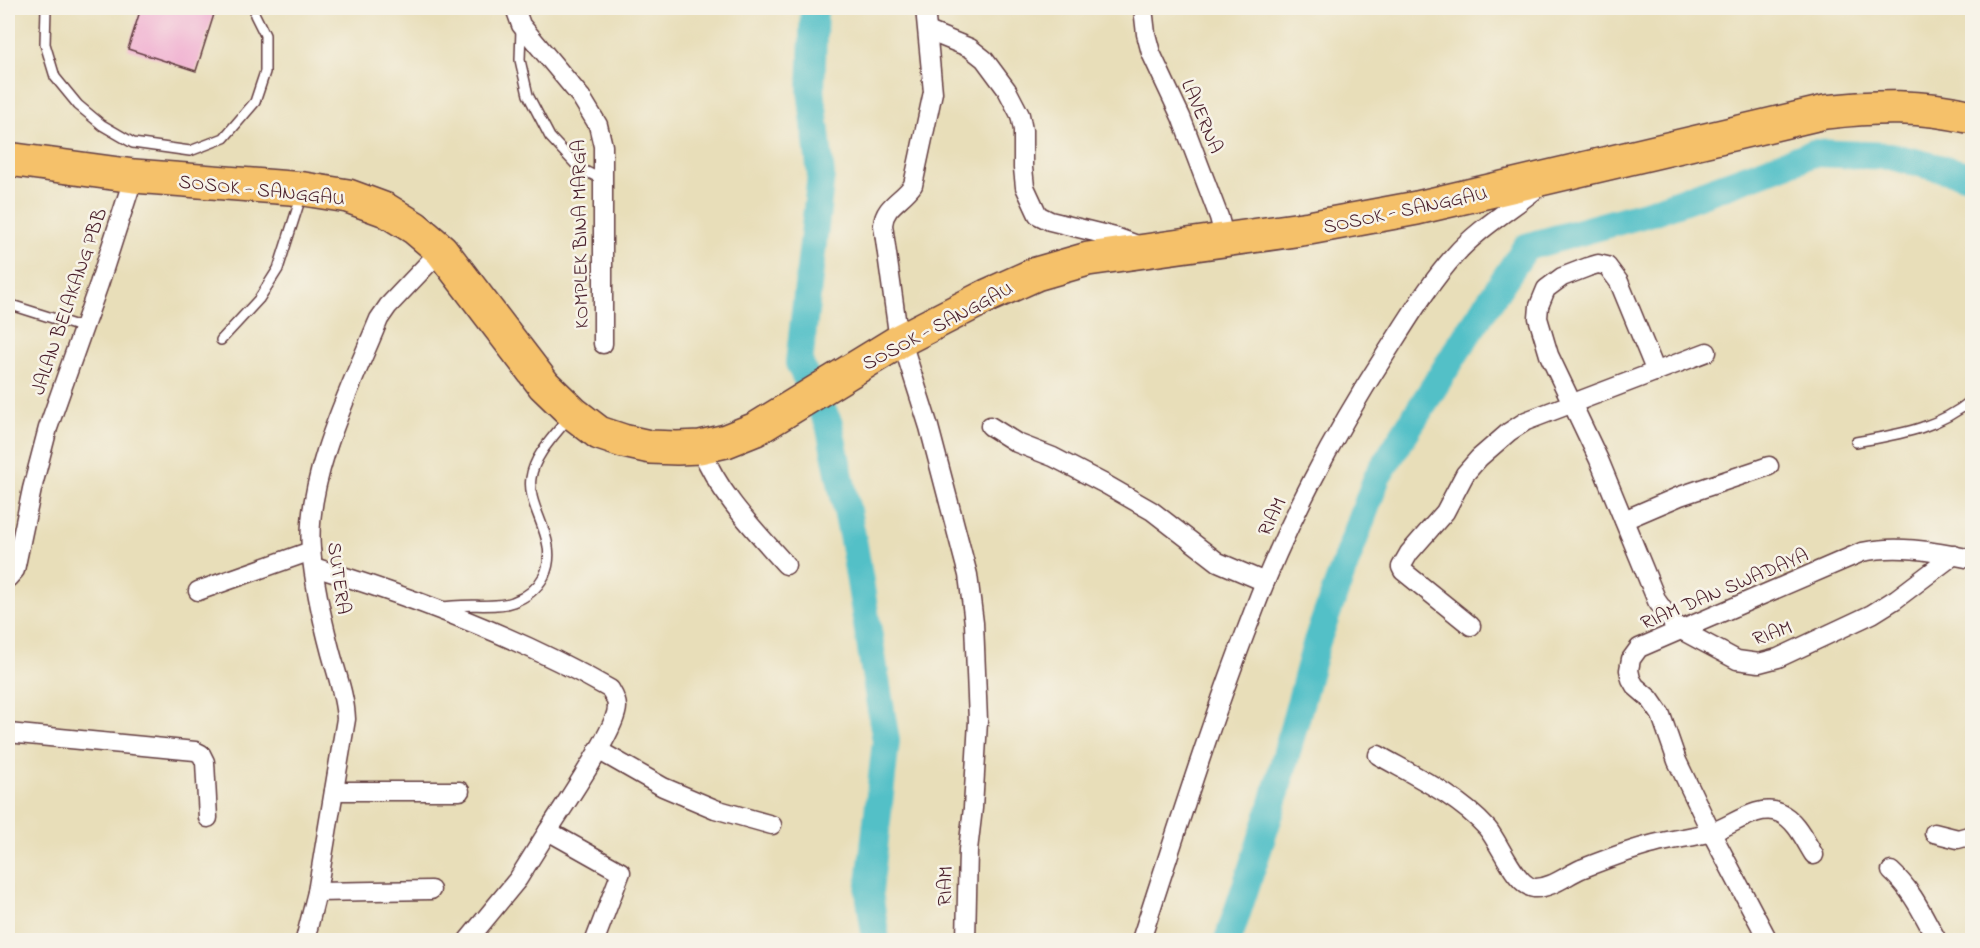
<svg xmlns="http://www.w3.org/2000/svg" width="1980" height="948" viewBox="0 0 1980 948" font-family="'Indie Flower',sans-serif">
<rect width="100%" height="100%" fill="#f7f3e8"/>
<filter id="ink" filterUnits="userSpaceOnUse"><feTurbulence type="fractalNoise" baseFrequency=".0167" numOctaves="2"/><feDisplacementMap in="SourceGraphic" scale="12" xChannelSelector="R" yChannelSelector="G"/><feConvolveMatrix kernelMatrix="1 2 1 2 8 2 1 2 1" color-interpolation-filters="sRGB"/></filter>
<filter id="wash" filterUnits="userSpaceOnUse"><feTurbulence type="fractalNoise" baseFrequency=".008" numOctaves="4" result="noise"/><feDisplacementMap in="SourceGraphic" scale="24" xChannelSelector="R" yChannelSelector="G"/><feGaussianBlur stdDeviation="1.35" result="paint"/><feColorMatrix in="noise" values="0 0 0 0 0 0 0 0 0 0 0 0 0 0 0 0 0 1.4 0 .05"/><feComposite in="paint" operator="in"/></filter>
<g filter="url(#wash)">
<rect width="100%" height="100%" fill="#e8deb9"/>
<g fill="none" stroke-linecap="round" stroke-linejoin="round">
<g stroke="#52c0c7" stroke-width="28">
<polyline points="814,8 811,90 821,175 799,363 829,424 854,545 886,741 869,892 876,940"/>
<polyline points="1228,940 1272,807 1317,641 1377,477 1463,341 1526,247 1652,212 1814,153 1890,156 1972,176"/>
</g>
</g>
<g id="blocks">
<polygon fill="#f0aacf" points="141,8 216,8 196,71 128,49"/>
</g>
</g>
<g filter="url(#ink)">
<use href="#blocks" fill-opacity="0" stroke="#623c40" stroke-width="1.5"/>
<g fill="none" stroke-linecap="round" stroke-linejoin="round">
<defs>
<g id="lane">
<polyline points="46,8 45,44 55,77 78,105 102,125 133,143 190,151 224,138 255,102 265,72 265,35 255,15"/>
<polyline points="521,29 520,60 528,95 550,137 579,168 603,180"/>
<polyline points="8,304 84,328"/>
<polyline points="221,340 259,299 278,269 302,194"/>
<path d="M1856,442C1899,434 1937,429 1972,400"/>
<path d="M440,608C463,602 495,609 513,602C527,597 537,589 544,576C561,540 526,509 531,478C534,455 556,434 570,416"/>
</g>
<g id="street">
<polyline points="515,8 521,25 581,97 598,125 603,146 603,344"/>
<path d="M925,8L933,92L913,185C903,200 884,206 883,225L897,326L929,427L968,575L974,623L978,721L973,808L968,850L966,940"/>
<polyline points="1143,8 1146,34 1151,53 1181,117 1219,217 1225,240"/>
<polyline points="928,31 970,48 984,59 1007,90 1020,115 1023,130 1023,168 1025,187 1038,215 1050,221 1115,237 1140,246"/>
<polyline points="1656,372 1619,282 1607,266 1598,264 1588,267 1562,277 1546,289 1539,306 1538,318 1549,355 1599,460 1657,601 1672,622 1683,631 1737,660 1759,663 1778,658 1872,614 1896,599 1954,555"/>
<polyline points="990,426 1017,443 1053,457 1105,484 1152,511 1218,562 1265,582"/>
<path d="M700,447C719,494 752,527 786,565"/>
<polyline points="1624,520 1680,496 1769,466"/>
<path d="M314,567C412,597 521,638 610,689C613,694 617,700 617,707C617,729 562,808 548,831L621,872L595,940"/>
<polyline points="8,578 15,570 32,489 48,428 99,284 134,176"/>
<polyline points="198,591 311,551"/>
<polyline points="1471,626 1403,571 1401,567 1409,553 1445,512 1465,474 1479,458 1509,432 1526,421 1707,352"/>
<polyline points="8,733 195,751 201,754 205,762 208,818"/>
<polyline points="598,750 663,787 715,809 772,825"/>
<path d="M1378,755C1415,776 1458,796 1487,828C1500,843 1515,885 1534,888C1550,889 1567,875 1581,869C1604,860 1629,850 1654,844C1673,839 1693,837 1712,832C1732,826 1758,803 1780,813C1796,820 1805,841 1814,855"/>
<polyline points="334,791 460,791"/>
<polyline points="1934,833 1958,839 1972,835"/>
<path d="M1891,871C1913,891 1923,915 1937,940"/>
<polyline points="317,892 431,890"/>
<path d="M305,940L317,892L346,719C345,696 337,675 331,653C322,619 314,584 311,549C305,477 352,385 379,319L388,306L441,250"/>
<polyline points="468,940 518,879 548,831"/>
<path d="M1141,940C1176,833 1210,724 1251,618C1284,529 1333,435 1385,355C1407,321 1428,285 1455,255C1479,228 1512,209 1540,186"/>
<path d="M1768,940L1711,832L1677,761L1661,715L1650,699L1635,686L1631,679L1629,670L1631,659L1639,648L1862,552C1900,544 1935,552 1972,559"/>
</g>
<path id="highway" d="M8,159L134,176L304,189L348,196L386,210L415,228L441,250L544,385L573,413L599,433L623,441L650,447L677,448L700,447L726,441L756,429L901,340L987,296L1036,274L1088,259L1309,228L1417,208L1825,112C1878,106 1920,105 1972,117"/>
</defs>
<use href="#lane" stroke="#623c40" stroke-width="12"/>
<use href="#street" stroke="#623c40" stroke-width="21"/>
<use href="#highway" stroke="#623c40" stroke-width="36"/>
<use href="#lane" stroke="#fff" stroke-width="9"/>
<use href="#street" stroke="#fff" stroke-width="18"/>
<use href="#highway" stroke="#f5c16b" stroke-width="33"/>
</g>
</g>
<g text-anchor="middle" stroke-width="5" stroke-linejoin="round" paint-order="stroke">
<g font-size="20" fill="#4a1f2b" stroke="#f7f3e8">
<text transform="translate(1203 116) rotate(67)" y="7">LAVERNA</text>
<text transform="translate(262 189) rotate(6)" y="7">SOSOK - SANGGAU</text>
<text transform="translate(1405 209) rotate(-12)" y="7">SOSOK - SANGGAU</text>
<text transform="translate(579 234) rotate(-91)" y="7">KOMPLEK BINA MARGA</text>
<text transform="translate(68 301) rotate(-71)" y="7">JALAN BELAKANG PBB</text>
<text transform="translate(937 325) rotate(-28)" y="7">SOSOK - SANGGAU</text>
<text transform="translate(1271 516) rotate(-64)" y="7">RIAM</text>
<text transform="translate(340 578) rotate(82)" y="7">SUTERA</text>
<text transform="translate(1724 588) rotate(-23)" y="7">RIAM DAN SWADAYA</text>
<text transform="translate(1772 632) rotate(-19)" y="7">RIAM</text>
<text transform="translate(944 886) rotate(-88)" y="7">RIAM</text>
</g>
</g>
<rect width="1980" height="948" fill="none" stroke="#f7f3e8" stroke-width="30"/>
</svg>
